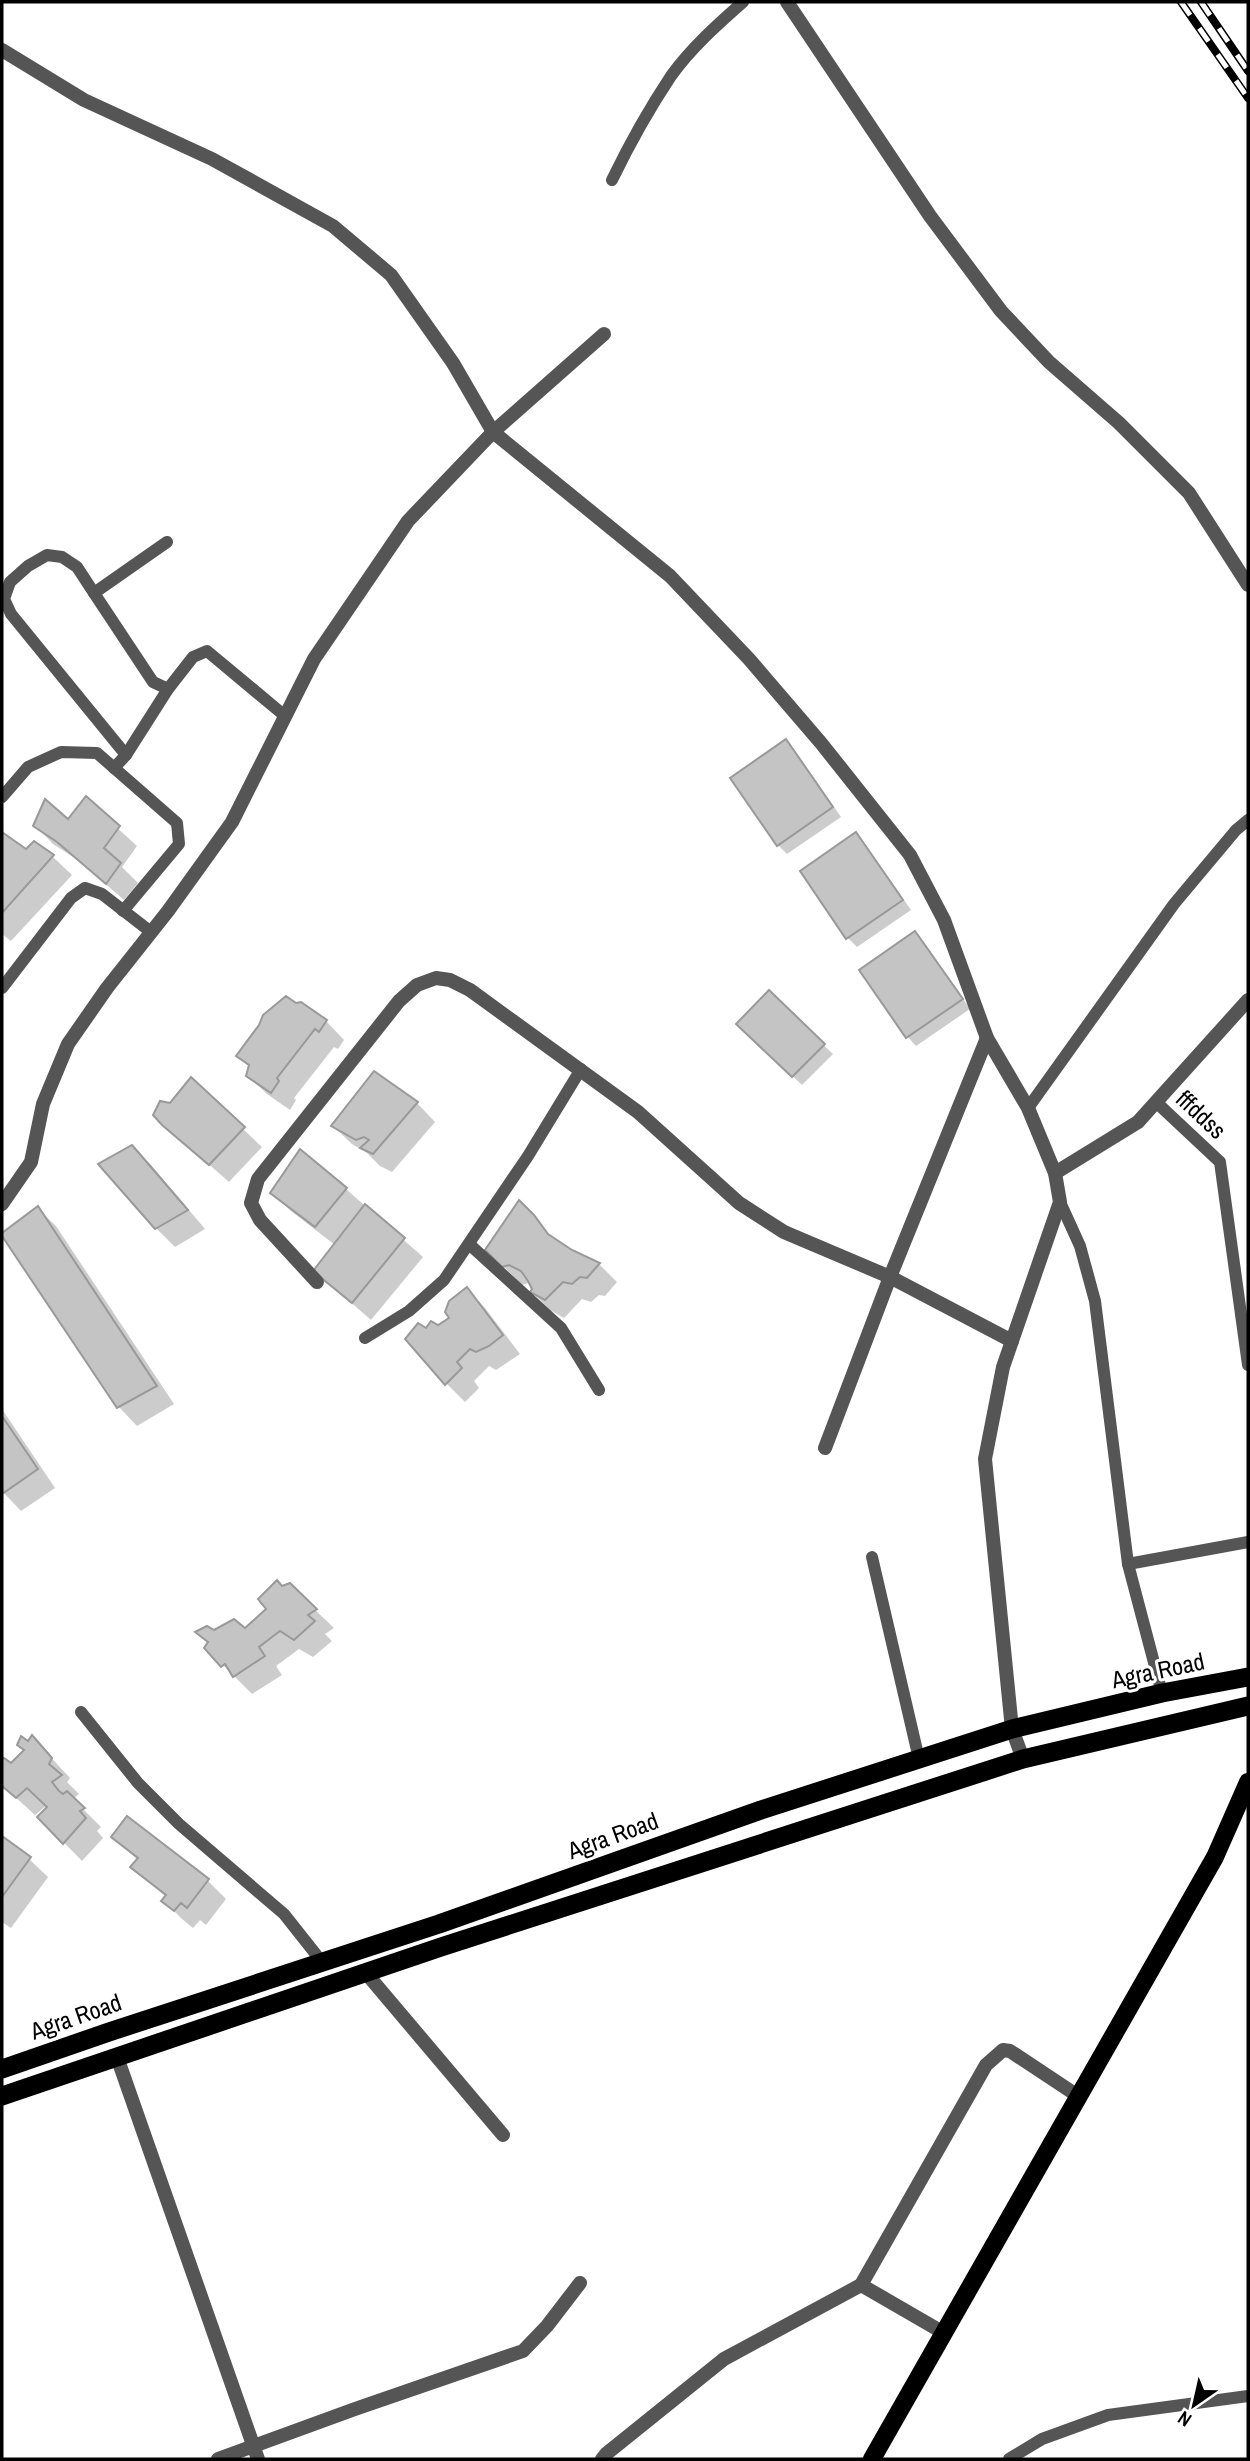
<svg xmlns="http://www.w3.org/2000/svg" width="1250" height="2461" viewBox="0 0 1250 2461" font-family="'Archivo Narrow',sans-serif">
<rect width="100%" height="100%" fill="#fff"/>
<g fill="#0003">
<polygon points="786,742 795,751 841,817 787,854 778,845"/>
<polygon points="86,799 137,846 122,867 138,883 124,900 78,860 53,844 35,825 68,821"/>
<polygon points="2,834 26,852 34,843 53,857 72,875 11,941 2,934"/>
<polygon points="856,834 865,844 911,910 857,947 848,938"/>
<polygon points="915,933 924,942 970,1009 916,1046 907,1036"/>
<polygon points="769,993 833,1054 802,1085 739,1024"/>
<polygon points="326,1021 344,1040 338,1049 334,1047 294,1098 296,1100 290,1110 267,1094 248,1076 250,1068 238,1055"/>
<polygon points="191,1080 262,1147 229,1182 163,1124 171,1105"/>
<polygon points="417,1103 435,1122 392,1172 380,1166 367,1153 352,1144 333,1126"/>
<polygon points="132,1147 151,1165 205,1229 175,1247 156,1228"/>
<polygon points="346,1189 423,1257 371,1320 315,1271 335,1245 291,1211 273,1193"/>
<polygon points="519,1203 557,1242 599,1264 617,1282 605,1296 599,1295 591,1302 582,1299 564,1318 550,1310 532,1292 534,1289 529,1283 522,1285 487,1250"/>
<polygon points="37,1208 56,1226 174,1404 137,1426 119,1407 3,1235"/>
<polygon points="467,1289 485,1308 520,1354 496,1370 489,1366 474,1381 479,1388 465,1402 446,1383 426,1331 438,1327 451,1318"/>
<polygon points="2,1409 55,1488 21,1511 2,1491"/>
<polygon points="289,1585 334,1628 325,1634 332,1641 313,1657 299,1649 276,1666 282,1675 252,1694 206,1648 214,1632 245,1630 268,1609 282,1588"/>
<polygon points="33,1738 70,1778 67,1782 79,1794 73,1799 101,1827 97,1831 103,1838 82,1861 39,1817 48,1807 46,1806 35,1815 2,1785 2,1761 4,1760 11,1765 26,1751"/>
<polygon points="127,1818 208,1881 226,1899 206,1925 200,1920 193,1928 182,1919 164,1901 166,1897 133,1867 138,1860 113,1837"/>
<polygon points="2,1838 29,1859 48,1877 11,1928 2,1922"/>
</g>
<g fill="#c4c4c4" stroke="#999" stroke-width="2">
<polygon points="786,739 833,807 777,846 730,778"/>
<polygon points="86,796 120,826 104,848 121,863 106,884 57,842 33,826 45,799 68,819"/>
<polygon points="2,832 26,849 34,841 54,855 2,913"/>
<polygon points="856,832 903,900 846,939 800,871"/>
<polygon points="915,931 963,999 906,1038 859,970"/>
<polygon points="769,990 825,1044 792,1077 736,1024"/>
<polygon points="286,996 296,1003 301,1002 327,1020 319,1032 315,1029 277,1078 279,1081 271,1093 246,1076 249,1065 236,1056 259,1025 263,1015"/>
<polygon points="374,1071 418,1102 373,1154 360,1148 369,1140 364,1137 356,1140 331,1126"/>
<polygon points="191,1077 245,1127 209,1165 162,1125 153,1115 160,1101 170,1103"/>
<polygon points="132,1145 188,1210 155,1229 98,1164"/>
<polygon points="300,1149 347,1188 315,1227 270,1193"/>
<polygon points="519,1200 534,1215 548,1234 572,1250 600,1263 587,1278 580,1277 572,1284 563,1282 545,1300 530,1292 532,1289 528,1281 521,1271 509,1265 502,1267 485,1250"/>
<polygon points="365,1204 405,1238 352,1303 313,1271"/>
<polygon points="38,1206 157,1386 117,1408 2,1236 2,1233"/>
<polygon points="467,1287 503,1335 489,1346 476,1352 470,1349 457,1362 462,1368 445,1385 405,1339 418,1323 426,1328 431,1321 438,1325 449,1318 445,1312 449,1301"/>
<polygon points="2,1416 38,1469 2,1494"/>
<polygon points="277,1580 282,1586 290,1583 317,1609 308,1615 315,1621 294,1640 280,1631 259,1647 265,1656 233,1677 225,1664 221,1667 204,1648 208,1642 195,1632 207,1626 214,1630 234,1619 245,1628 266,1609 258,1599"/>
<polygon points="32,1735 52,1758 49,1764 62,1775 52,1782 59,1791 63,1794 67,1791 85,1808 80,1811 86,1818 63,1844 37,1817 47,1807 27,1788 16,1798 2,1786 2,1759 4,1758 11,1763 24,1750 17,1745 21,1736 28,1741"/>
<polygon points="127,1816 209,1879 187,1908 181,1903 174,1911 161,1901 166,1895 130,1867 138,1858 111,1837"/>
<polygon points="2,1836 31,1857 2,1897"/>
</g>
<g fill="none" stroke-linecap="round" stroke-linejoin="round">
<g stroke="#555" stroke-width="12">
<path d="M612,180C629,145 649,109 671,76C691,48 718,24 743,2"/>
<polyline points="167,542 94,593 153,682 168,689 193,657 207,651 285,716"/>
<polyline points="94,593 77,567 62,557 47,555 28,566 10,582 4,599 11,614 126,755 114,768"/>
<polyline points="126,755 168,689"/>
<polyline points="2,797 28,767 61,752 97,753 177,823 179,844 123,911"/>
<polyline points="2,988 71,898 85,888 102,894 151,932"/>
<polyline points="1156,1102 1220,1162 1248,1365"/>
<polyline points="1028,1108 1174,904 1236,830 1248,820"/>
<polyline points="1060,1202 1080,1246 1095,1301 1128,1564 1162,1693"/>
<polyline points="469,1244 561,1328 599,1390"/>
<polyline points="365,1338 409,1311 444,1280 528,1156 581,1069"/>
<polyline points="872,1557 919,1759"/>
<polyline points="1128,1564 1248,1542"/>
<polyline points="81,1712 138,1783 179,1824 284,1914 322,1962"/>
<polyline points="1009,2459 1042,2439 1108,2415 1248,2396"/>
</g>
<g stroke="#555" stroke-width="14">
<polyline points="787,2 930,216 1001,311 1049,362 1119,423 1189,493 1248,585"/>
<polyline points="1055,1173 1138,1122 1248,1000"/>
<polyline points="2,1204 31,1162 43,1104 68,1044 107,988 168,911 232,822 314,659 408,521 493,432 604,334"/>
<polyline points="317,1282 260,1220 251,1203 258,1179 399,1001 417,985 436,978 450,980 470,990 638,1112 739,1203 784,1232 890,1277 1012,1341"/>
<polyline points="825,1448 890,1277 987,1038"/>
<polyline points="366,1973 503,2135"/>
<polyline points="117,2057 258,2459"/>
<polyline points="861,2285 986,2065 1003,2050 1010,2051 1078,2096"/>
<polyline points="218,2459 355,2409 523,2351 547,2326 580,2283"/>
<polyline points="602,2459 606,2454 724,2359 861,2285 944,2333"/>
</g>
<polyline stroke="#555" stroke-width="14" points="2,50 84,100 212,159 333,226 391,275 453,363 493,432 670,576 749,659 821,743 910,855 944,920 987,1038 1028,1108 1055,1173 1060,1202 1003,1367 985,1459 1012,1729 1023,1759"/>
<polyline stroke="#000" stroke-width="18" points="872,2459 1215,1857 1248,1782"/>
<g stroke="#000" stroke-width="19">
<polyline points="2,2069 109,2032 439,1924 761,1810 1012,1729 1162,1693 1248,1677"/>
<polyline points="2,2096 441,1947 1023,1759 1248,1706"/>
</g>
<defs>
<g id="rail">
<polyline points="1181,2 1248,98"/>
<polyline points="1201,2 1248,71"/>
</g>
</defs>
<use href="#rail" stroke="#000" stroke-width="8"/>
<use href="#rail" stroke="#fff" stroke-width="5" stroke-dasharray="16" stroke-linecap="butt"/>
</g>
<g text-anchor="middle" stroke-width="6" stroke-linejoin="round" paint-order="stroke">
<g font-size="24" fill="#000" stroke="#fff">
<text transform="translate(1201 1115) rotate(43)" y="8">fffddss</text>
<text transform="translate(1158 1671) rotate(-12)" y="8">Agra Road</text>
<text transform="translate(613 1836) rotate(-20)" y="8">Agra Road</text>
<text transform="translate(76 2017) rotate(-19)" y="8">Agra Road</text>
</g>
</g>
<rect width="1250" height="2461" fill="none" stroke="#000000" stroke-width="7"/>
<g transform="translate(1194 2405) rotate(214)" stroke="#ffffff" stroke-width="5" paint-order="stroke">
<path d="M0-5L12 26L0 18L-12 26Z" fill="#000000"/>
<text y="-10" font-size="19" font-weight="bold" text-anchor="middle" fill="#000000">N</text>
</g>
</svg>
